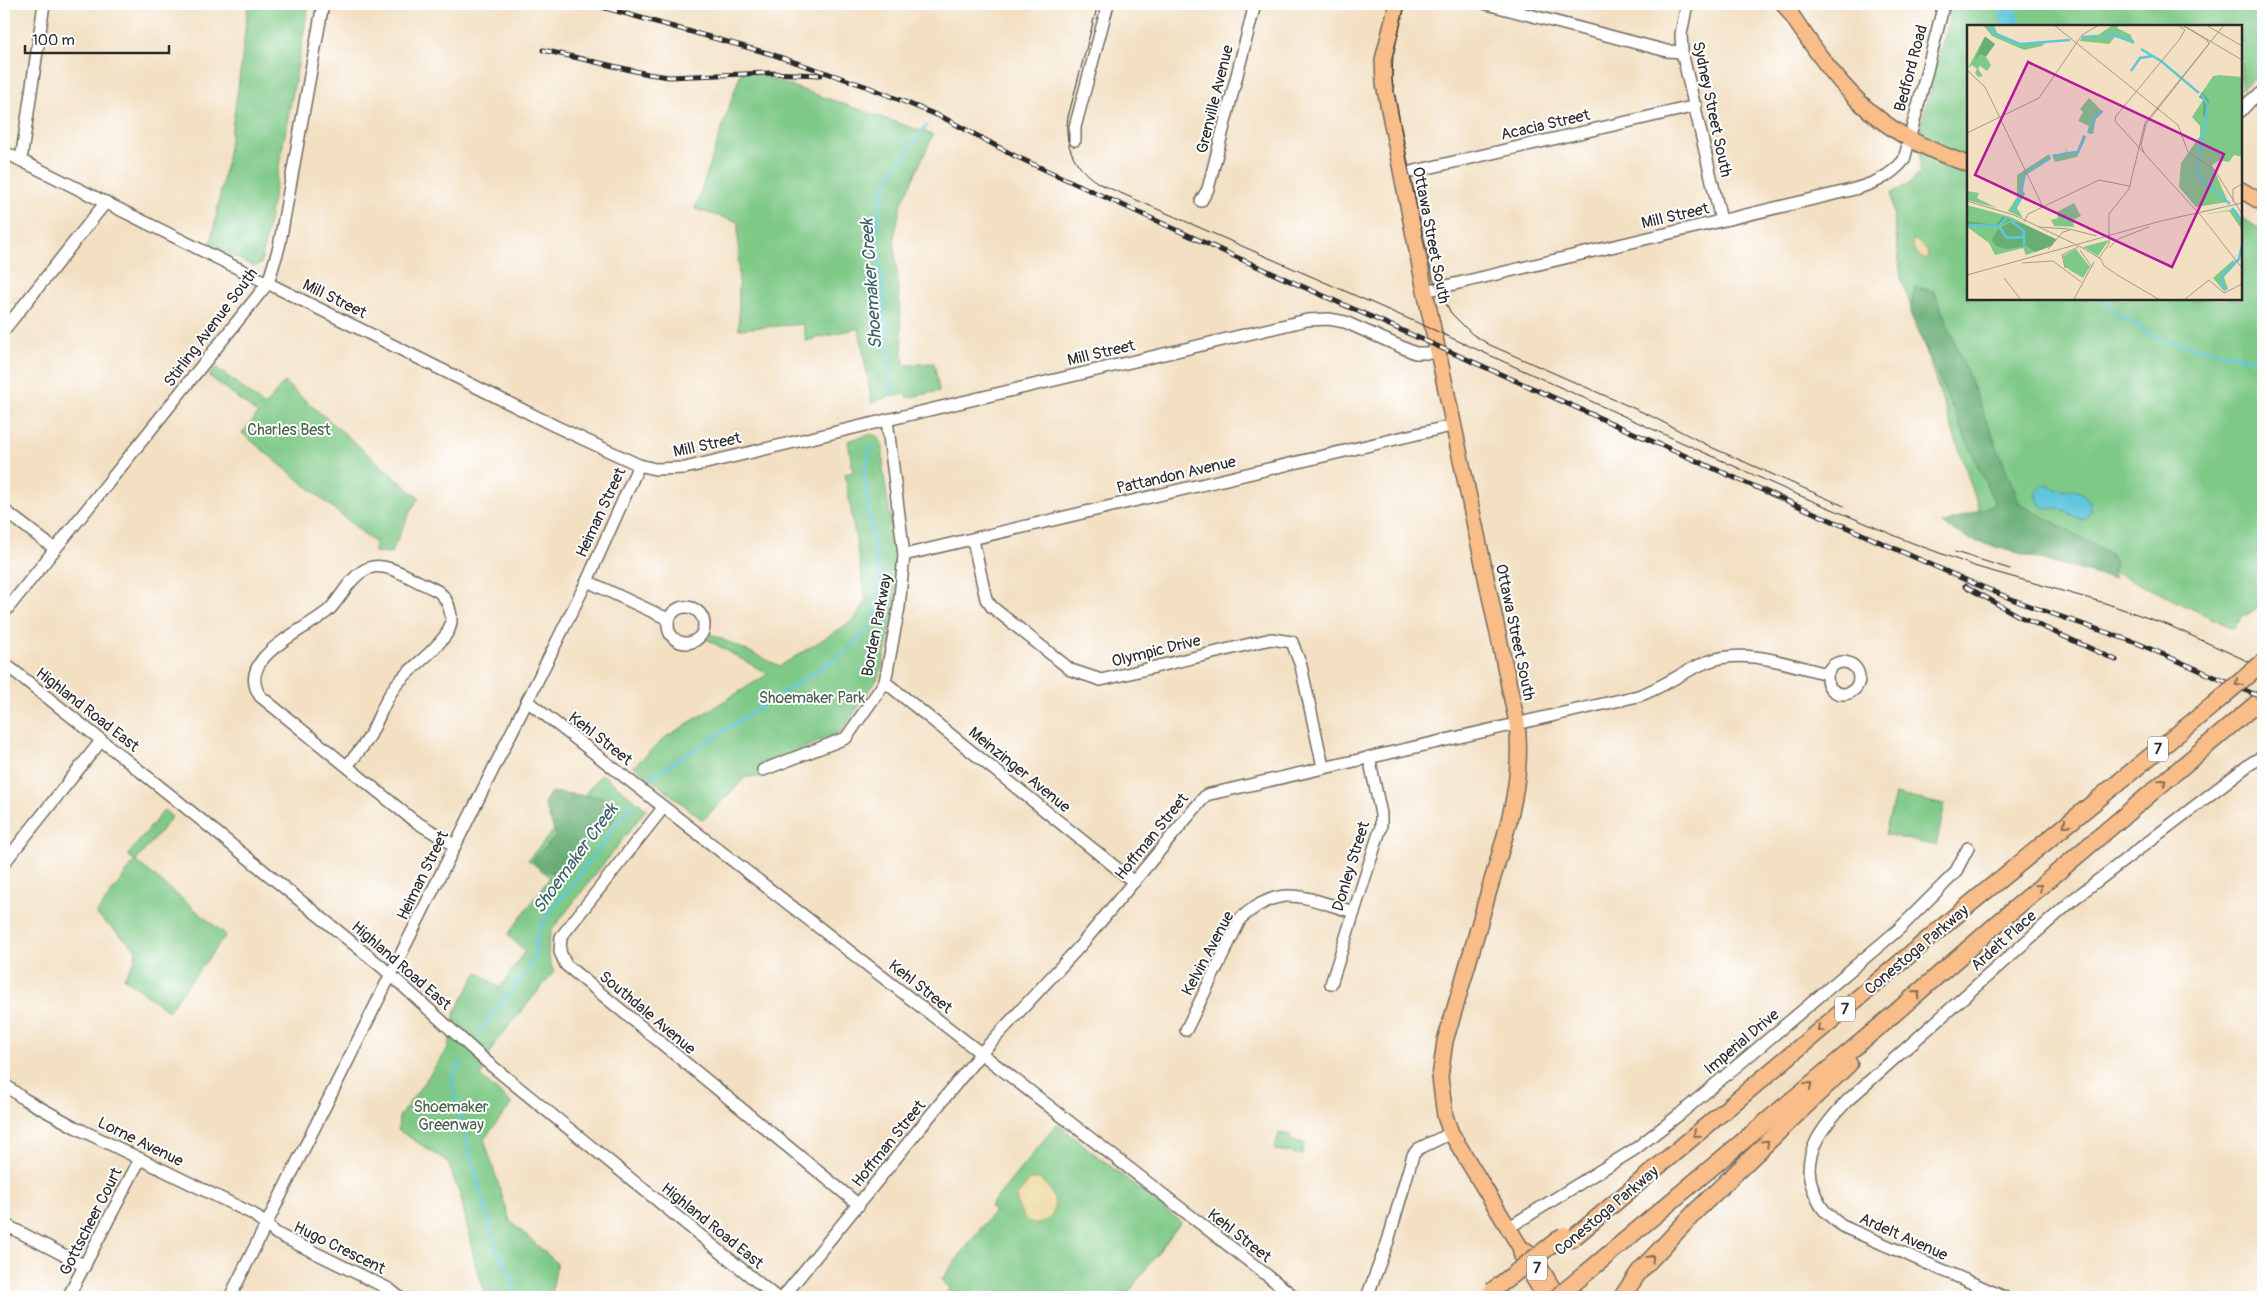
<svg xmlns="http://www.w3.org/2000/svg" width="2267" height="1301" viewBox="0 0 2267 1301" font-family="Pangolin,sans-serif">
<rect width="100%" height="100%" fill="#fff"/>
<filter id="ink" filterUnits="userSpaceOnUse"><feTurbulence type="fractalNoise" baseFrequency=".02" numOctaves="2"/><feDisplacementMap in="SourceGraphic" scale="10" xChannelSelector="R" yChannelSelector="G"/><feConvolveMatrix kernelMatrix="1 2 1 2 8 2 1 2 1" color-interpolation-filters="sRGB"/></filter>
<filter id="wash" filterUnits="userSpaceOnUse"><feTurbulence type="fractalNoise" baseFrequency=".0096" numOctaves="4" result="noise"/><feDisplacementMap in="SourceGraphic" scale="20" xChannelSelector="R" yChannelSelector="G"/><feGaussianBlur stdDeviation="1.12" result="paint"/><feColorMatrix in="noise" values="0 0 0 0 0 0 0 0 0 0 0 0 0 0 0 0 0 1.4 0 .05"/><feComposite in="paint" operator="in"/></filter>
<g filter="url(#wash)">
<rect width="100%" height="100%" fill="#f3e0c3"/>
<g fill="#7fc987" stroke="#557a59">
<path d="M248,4H309L261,264L254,266L210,246C227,166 240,85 248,4Z"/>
<polygon points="1953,4 2263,4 2263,76 2254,79 2241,89 2241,26 1968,26 1968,299 2241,299 2241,217 2263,231 2263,604 2244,617 2233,628 1979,509 1901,277 1891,193 1909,184 1920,172 1921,124"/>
<polygon points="742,69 933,135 901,205 894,238 904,365 934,363 939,391 907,398 906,394 887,397 872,403 859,328 806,341 803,324 739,329 738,222 695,209"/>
<polygon points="216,367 265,406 284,382 419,498 412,508 391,553 374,552 375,543 242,433 258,414 209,376"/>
<polygon points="871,434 879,437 883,448 883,470 898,568 894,615 880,675 842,731 764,766 762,777 746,777 703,820 634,766 666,737 768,674 708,640 711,634 780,666 854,620 866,602 845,474 853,472 848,441"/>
<path d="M602,774L646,809L552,930C546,946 547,957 554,972L494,1044L481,1077L512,1104L484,1139L510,1221L557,1263L551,1297H487L476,1267L461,1198L448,1162L398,1130L399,1117L448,1049L455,1011L478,972L500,988L525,951L508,935L550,877L528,860Z"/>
<polygon points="1895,794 1945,805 1936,846 1885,834"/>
<polygon points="164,810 172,817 136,861 226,935 168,1011 124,978 135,960 136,949 96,914 135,861 128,855"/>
<polygon points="1057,1124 1181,1222 1125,1297 943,1297 950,1288 941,1280 994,1211 990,1206"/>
<polygon points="1279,1133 1291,1135 1290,1140 1304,1143 1302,1155 1276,1150 1275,1147"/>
</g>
<g fill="#67ad74" stroke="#496c50">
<polygon points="1915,287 1934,291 2020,504 2109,553 2115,563 2113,579 1971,540 1942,524 1995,504 1910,313"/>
<polygon points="551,792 600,797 620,805 612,821 591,838 557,873 545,871 532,860 556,836 544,803"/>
</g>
<g fill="#eeda9e" stroke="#8c8264">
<path d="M1913,240C1920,241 1929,251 1928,257L1923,259L1916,253L1912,244Z"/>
<path d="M1038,1178C1082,1211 1025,1251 1016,1197L1030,1180Z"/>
</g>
<path fill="#5fc6dc" stroke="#457884" d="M2043,485C2050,485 2052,488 2058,490C2063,492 2070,489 2074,490C2089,493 2096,511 2083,520L2060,509L2043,508L2036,498V492Z"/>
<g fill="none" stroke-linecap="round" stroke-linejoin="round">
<g stroke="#5fc6dc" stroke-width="3">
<polyline points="2102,299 2114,311 2160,340 2263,361"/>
<polyline points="893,393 877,231 879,203 890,175 926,126"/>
<polyline points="650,778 849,650 874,621 880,598 880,576 870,522 864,473 872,446"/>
<polyline points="479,1031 530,968 535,955 537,935 542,924 633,802"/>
<polyline points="461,1062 452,1077 455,1098 497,1250 514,1280 515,1297"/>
</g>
<polyline stroke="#5fc6dc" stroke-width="18" points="2006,4 2012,26"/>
</g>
</g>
<g filter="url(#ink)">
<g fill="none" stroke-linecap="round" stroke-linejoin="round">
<defs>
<g id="minor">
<polyline points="1487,4 1667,51 1682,52"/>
<polyline points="1687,4 1681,34 1682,52 1721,220"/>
<polyline points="2241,111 2251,100 2263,92"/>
<polyline points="1075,140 1075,127 1108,4"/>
<polyline points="4,152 555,426 639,465 655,469 685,468 1307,320 1329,319 1345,322 1415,353 1439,353"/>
<polyline points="21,160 44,4"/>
<polyline points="1402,174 1696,106"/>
<polyline points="1201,201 1208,189 1255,4"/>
<path d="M1425,291L1847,191C1870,185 1888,179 1904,160L1944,4"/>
<polyline points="4,330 106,202"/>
<polyline points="4,510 55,549"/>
<polyline points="973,540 986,599 992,607 1071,670 1101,680 1271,639 1292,642 1301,666 1323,767"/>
<polyline points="904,555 1455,425"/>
<polyline points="587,581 668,619"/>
<circle cx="686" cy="625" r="18"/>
<polyline points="4,613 268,283 279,247 323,4"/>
<circle cx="1843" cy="678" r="16"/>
<polyline points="4,663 174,798 382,967 487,1062 776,1297"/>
<polyline points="885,682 1134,882"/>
<polyline points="527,701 1295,1297"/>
<path d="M347,766C354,757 362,748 368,739C378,722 384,700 396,685C411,667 434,653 447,633C455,621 450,601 439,592C433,588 425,585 419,582C405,575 384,562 369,568C352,574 342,596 330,609C308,630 234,656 260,696L413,820L454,845"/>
<polyline points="763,770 846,738 885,682 899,607 904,555 887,420"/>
<polyline points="663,808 561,937 560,952 566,965 859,1205"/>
<polyline points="4,863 101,741"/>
<polyline points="1331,984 1381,827 1381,814 1369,757"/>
<path d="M1186,1030L1241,918C1283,881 1306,899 1354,912"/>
<polyline points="4,1084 24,1099 75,1127 253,1214 277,1234 389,1289 399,1297"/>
<polyline points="4,1224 85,1266"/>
<polyline points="1508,1228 1635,1149 1680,1114 1899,929 1955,873 1968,848"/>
<polyline points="68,1297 140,1159"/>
<polyline points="230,1297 587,581 639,465"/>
<path d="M783,1297L981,1053L1081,945L1206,795L1638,696C1663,688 1683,671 1707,662C1745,647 1790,665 1827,674"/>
<polyline points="1367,1297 1388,1241 1413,1155 1418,1149 1451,1133"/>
<path d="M2004,1297L1842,1226C1836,1221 1829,1216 1824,1210C1819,1205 1816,1196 1813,1189C1799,1154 1825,1124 1848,1100L2075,898L2250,764L2263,756"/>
</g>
<g id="major">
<path d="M1397,4L1383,60L1384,84L1425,291L1517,723C1524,785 1505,836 1488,894C1474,943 1460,992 1445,1041L1440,1077L1445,1116L1451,1133L1520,1247L1523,1261L1545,1297"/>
<path d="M1784,4C1839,86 1870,131 1968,164"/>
<polyline points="2241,190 2263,203"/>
<polyline points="1525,1250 1532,1254 1558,1297"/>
</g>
<g id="highway">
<polyline points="1572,1239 1959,913 2213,705"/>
<polyline points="1585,1274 1880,1026 2006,916 2263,698"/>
<polyline points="1622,1297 1639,1272 1696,1211 1849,1064"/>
</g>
</defs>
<use href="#minor" stroke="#716a60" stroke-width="14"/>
<use href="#major" stroke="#716a60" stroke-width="18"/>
<use href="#highway" stroke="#716a60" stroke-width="19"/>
<use href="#minor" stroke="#fff" stroke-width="11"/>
<use href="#major" stroke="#f8bd88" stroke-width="15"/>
<use href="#highway" stroke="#f8bd88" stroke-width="16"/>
<g stroke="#2b2b2b" stroke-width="1">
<path d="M1098,4L1068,117C1063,146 1076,170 1100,184L1434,330L1789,491L1910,542L1977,567L2105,603L2168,625L2263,668"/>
<polyline points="1405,4 1393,56 1392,79 1409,172 1433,279 1451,313 1472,334 1490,345 1649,415 1713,448 1844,506"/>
<polyline points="1955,552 2010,569"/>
</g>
<defs>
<g id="rail">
<polyline points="591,4 771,54 868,87 944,118 1015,156 1236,257 1968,581 2024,604 2137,643 2263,698"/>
<polyline points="543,50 648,74 669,77 768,73 821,75"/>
<polyline points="1965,586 2019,616 2116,660"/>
</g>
</defs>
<use href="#rail" stroke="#2b2b2b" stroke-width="5"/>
<use href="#rail" stroke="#fff" stroke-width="3" stroke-dasharray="9" stroke-linecap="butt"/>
<defs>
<g id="highway-bridge">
<polyline points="2213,705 2263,662"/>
<polyline points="1492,1291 1564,1235"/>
<polyline points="1557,1297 1585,1274"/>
</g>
</defs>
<use href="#highway-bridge" stroke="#716a60" stroke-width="19" stroke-linecap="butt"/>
<use href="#highway-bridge" stroke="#f8bd88" stroke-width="16"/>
</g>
<defs><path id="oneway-chevron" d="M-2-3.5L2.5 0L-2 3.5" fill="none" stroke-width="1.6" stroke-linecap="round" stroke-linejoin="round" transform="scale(1.25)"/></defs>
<g stroke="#876d55">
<use href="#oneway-chevron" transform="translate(2238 683) rotate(140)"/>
<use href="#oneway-chevron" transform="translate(2163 782) rotate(-40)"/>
<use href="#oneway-chevron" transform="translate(2066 824) rotate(141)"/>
<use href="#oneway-chevron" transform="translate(2039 887) rotate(-40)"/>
<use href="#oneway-chevron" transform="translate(1917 994) rotate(-41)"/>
<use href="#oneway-chevron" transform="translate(1820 1029) rotate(140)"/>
<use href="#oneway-chevron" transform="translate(1809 1085) rotate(-40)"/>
<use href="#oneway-chevron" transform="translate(1696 1134) rotate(140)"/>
<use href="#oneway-chevron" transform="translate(1766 1143) rotate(-44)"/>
<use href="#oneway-chevron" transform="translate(1651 1258) rotate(-48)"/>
</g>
</g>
<g text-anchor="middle" stroke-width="4" stroke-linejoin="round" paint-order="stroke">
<g fill="#fff" stroke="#6b6b6b" stroke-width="1">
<rect x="2148" y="736.5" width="20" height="25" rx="4"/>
<rect x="1835" y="996.5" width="20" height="25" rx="4"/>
<rect x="1527" y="1255.5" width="20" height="25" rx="4"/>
</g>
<g font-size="15" font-weight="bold" fill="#2b2b2b">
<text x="2158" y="754">7</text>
<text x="1845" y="1014">7</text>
<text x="1537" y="1273">7</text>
</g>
<g font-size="16" fill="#2b2b2b" stroke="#fff">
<text transform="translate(1910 68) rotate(-75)" y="6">Bedford Road</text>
<text transform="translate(1214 99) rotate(-76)" y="6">Grenville Avenue</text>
<text transform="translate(1713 109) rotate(78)" y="6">Sydney Street South</text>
<text transform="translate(1545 124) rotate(-13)" y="6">Acacia Street</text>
<text transform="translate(1675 215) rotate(-13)" y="6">Mill Street</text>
<text transform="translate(1432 235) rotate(79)" y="6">Ottawa Street South</text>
<text transform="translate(335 298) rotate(26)" y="6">Mill Street</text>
<text transform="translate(210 327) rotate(-53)" y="6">Stirling Avenue South</text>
<text transform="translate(1101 352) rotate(-13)" y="6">Mill Street</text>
<text transform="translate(707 444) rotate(-12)" y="6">Mill Street</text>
<text transform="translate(1176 474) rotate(-13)" y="6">Pattandon Avenue</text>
<text transform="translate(600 512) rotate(-65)" y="6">Heiman Street</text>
<text transform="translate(876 625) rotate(-79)" y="6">Borden Parkway</text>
<text transform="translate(1516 632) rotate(78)" y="6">Ottawa Street South</text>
<text transform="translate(1156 650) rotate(-14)" y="6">Olympic Drive</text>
<text transform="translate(88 709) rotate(38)" y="6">Highland Road East</text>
<text transform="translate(601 738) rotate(38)" y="6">Kehl Street</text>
<text transform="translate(1020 769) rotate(39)" y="6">Meinzinger Avenue</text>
<text transform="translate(1151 836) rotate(-51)" y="6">Hoffman Street</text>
<text transform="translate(1350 866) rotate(-73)" y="6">Donley Street</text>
<text transform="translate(422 875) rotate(-64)" y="6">Heiman Street</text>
<text transform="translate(2003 940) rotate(-42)" y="6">Ardelt Place</text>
<text transform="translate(1916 949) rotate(-40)" y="6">Conestoga Parkway</text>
<text transform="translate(1207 953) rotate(-62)" y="6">Kelvin Avenue</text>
<text transform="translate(402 965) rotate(41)" y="6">Highland Road East</text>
<text transform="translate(921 986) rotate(38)" y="6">Kehl Street</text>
<text transform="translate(648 1012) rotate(40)" y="6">Southdale Avenue</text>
<text transform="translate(1741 1041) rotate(-40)" y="6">Imperial Drive</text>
<text transform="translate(141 1141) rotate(26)" y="6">Lorne Avenue</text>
<text transform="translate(888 1143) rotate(-51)" y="6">Hoffman Street</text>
<text transform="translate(1606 1210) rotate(-40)" y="6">Conestoga Parkway</text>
<text transform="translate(90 1221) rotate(-63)" y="6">Gottscheer Court</text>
<text transform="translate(713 1225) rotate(39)" y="6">Highland Road East</text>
<text transform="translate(1240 1235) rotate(38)" y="6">Kehl Street</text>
<text transform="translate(1904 1236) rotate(24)" y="6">Ardelt Avenue</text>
<text transform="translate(340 1247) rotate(26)" y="6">Hugo Crescent</text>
</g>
<g font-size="16" fill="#48624b" stroke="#fff">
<text x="289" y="435">Charles Best</text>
<text x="812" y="703">Shoemaker Park</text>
<text x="451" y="1112">Shoemaker<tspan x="451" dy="18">Greenway</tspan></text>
</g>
<g font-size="18" font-style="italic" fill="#3d6169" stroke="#fff">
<text transform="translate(871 284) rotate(-94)" y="6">Shoemaker Creek</text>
<text transform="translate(575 858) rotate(-54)" y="6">Shoemaker Creek</text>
</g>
</g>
<g transform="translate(1967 25)">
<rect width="275" height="275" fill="#f3e0c3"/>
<path d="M16,0H27L30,8L52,19L78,18L75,21L57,25L25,11ZM146,0H153L150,3L164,10L167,19L148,12L142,19L113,16L115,12L131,10ZM18,11L28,19L19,32L24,40L20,46L13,41L11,44L16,51L11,52L8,48L10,44L5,40L1,43ZM253,50L275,52V132L267,130L262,137L253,135L245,140L261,177L229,182L212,162L214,138L233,111V101L225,92L236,75L232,72L246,51ZM122,73L136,87L129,94L126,109L120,108L122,101L111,96L116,87L113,84ZM116,110L119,112L110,132L88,137L85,130L100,127L97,121L101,127L110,126ZM82,129L84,134L59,150L55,164L58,169L50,183L56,193L41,186L50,172V150ZM0,166L12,168L10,173L30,183L0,175ZM107,178L114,191L106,195L107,202L87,201L84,195L91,193L90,187ZM0,180L44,192L89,215L85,221L59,230L56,223L28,230L22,218L0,202ZM268,184L275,194V205L262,186L234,190ZM142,215L131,231L116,222ZM109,224L123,242L116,253L98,242L96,231ZM266,235L269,239L257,252L261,264L257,266L246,253Z" fill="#7fc987"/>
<path d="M18,12L28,19L19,31L13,29L8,35ZM235,67L242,75L239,95L236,90V75L232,72ZM36,191L44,195L30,202L0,199V196L29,200ZM45,196L56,199L89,214L84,221L68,227L59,221L40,224L29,221L25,215L30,205Z" fill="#67ad74"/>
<path fill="none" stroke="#5fc6dc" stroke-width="2.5" d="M21,0L29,9L53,19L103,15M135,11H151L167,17M115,12L130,11M174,24L194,36L232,68M164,46L173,33L185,31M122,108L129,90L136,86M86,131L111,127L118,111M232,133L241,80L234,69M231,137L230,147L234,154L263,179M61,146L83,133M265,183L275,197M45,187L53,174L58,148M44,196L57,206V222M0,200L32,201L40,193M33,203L40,213L57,212M259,265L254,259L256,250L272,234L275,220"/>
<path fill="none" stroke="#a39886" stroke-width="1" d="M87,0L211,100L221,127L247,144L275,189M211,0L218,5L212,15L149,91L148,96L235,192L275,243M216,0L275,35M239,0L275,21M0,45L18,62L76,182M0,108L72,73L115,10L132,0M177,128L174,120L179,99L242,19L240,15L215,0M0,176L47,190L114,222L134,234L137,241L152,251L193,275M266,177V164L275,159M57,197L61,189L132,155L162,161M72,202L102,204L130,211M142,223L151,214L182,202M81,224L96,207L103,205M113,225L125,242M132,233L142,219V189L162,164L178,98L257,0M55,238L86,236L114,257M98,243L95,230L111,222M0,250L194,196L275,178M37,253L54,275M107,274L127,237M217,275L242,255L257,268L275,259"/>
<path fill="#b5179e" fill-opacity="0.15" stroke="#b5179e" stroke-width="2.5" d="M61,37L257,129L205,242L8,150Z"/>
<rect width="275" height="275" fill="none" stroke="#2b2b2b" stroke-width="2.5"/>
</g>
<rect width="2267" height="1301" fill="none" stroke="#fff" stroke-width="20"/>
<path d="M25 45v8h144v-8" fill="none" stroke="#2b2b2b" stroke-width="2.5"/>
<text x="32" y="45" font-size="15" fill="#2b2b2b" stroke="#ffffff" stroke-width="4" paint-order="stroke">100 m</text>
</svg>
